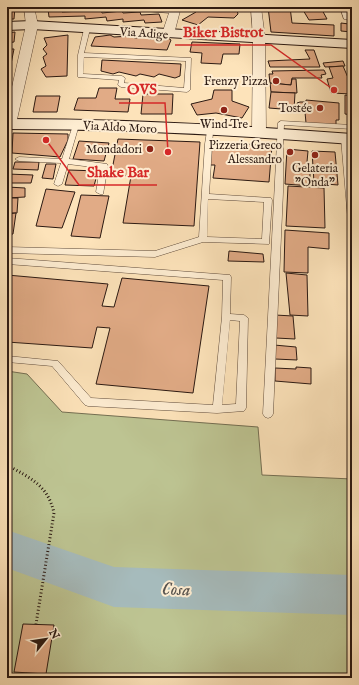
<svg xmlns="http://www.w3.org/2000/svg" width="359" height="685" viewBox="0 0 359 685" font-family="'IM FELL English',serif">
<rect width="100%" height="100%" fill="#fde3ba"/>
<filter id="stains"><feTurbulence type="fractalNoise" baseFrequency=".005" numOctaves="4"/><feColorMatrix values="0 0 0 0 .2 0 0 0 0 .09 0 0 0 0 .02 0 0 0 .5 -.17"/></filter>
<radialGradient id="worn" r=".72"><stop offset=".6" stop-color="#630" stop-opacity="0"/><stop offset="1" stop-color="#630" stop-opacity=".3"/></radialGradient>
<polygon fill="#bdc492" stroke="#746e52" points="7,371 27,374 62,412 258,427 262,475 352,479 352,678 7,678"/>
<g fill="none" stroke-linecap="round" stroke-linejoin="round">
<polygon fill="#a6bbbc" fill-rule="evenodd" points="7,530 114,567 352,575 352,615 114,607 7,568"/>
</g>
<g fill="#e1ab86" stroke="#2b1912">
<polygon points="7,7 15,7 14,19 7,19"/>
<polygon points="191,7 211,7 213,9 237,10 238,14 234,18 208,17 198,25 182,20 196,12"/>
<polygon points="268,7 290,7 292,23 334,25 334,36 271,32"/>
<polygon points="62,8 62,12 101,10 102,13 122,11 123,13 140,12 141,15 159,14 162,22 145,23 144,20 123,22 123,19 107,21 106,17 85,19 85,16 49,17 48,9"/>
<polygon points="321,8 327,19 309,20 303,10"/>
<polygon points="349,22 352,22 352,32 341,31 341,23 349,24"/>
<polygon points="15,32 14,42 7,43 7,33"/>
<polygon points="68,35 67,76 46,77 41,69 46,66 43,57 47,54 43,49 47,45 44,38"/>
<polygon points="110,35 114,37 130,36 135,38 147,37 151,39 168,38 171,40 167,50 91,46 95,37"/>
<polygon points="192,42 240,44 239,54 223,54 221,64 201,63 202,53 190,52"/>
<polygon points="7,49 14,49 7,84"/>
<polygon points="305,50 314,50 320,67 270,67 268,61 310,59"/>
<polygon points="102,60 181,64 180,76 175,78 159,74 154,77 140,74 136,76 119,72 113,74 101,71"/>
<polygon points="343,61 345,66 325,67 323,63"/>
<polygon points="343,66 352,87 352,94 331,93 327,79 333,78 329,67"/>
<polygon points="324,70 326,74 321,75 322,78 292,78 291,85 270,83 269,74 273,74 272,71"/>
<polygon points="292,79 296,79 297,93 271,92 270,83 291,85"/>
<polygon points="99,88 117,88 115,99 130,99 128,112 74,110 78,98 96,98"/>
<polygon points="214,90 232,90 232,101 249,107 242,118 216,113 197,115 191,104 212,99"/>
<polygon points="271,92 295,93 294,110 269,108"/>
<polygon points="143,94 173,94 172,114 141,114"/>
<polygon points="345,95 352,96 352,115 345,114"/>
<polygon points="36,96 60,96 57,112 33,112"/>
<polygon points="306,100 339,103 339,120 336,120 336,125 306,123 305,112 297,111 299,106 297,103 300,102 306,102"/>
<polygon points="13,133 68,134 68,140 60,157 12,153"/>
<polygon points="118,139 200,142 194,226 123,223 131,176 111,175"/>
<polygon points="79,141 109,143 104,161 73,159"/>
<polygon points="219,142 272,146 269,182 213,178 215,165 209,165 212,148 218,148"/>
<polygon points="287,149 308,151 307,162 310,162 310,186 285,184"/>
<polygon points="312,151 335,152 338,185 314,183"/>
<polygon points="15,162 39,162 38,170 13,169"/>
<polygon points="46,164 56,164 53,179 42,178"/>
<polygon points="69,170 98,171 94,186 65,185"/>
<polygon points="7,174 33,175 31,183 7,183"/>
<polygon points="288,186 324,188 325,228 286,226"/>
<polygon points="7,187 25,188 25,197 7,198"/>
<polygon points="46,189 75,192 62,228 36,226"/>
<polygon points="81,195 109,196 100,238 71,236"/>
<polygon points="7,198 18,198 17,213 7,213"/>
<polygon points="16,213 13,234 7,235 7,214"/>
<polygon points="285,230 329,233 329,249 308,247 308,273 284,272"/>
<polygon points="229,251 263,254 264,262 228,261"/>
<polygon points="286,273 307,275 308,316 290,315"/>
<polygon points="7,275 108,284 102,306 114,307 122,278 209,286 193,393 96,384 110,328 97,327 92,348 7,342"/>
<polygon points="275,315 293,316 295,339 276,338"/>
<polygon points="274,345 296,347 297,360 275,359"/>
<polygon points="296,367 311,368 311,384 275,381 275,368 296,369"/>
<polygon points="23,624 54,625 46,674 14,672"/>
</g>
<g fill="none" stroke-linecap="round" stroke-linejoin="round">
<defs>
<g id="service">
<polygon points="340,7 346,7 348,16 352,16 352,20 344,19"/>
<path d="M87,27L90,29L84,53L191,58L190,90L187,92L121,87L118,85L119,80L78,77V55L84,29ZM84,57L186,61L184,88L124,83L125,78L122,76L83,74Z"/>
<polygon points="281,121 352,125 352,129 284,125 283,144 283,192 273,414 271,417 268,418 265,417 263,414 278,123"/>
<polygon points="76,123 79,125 69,159 107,164 108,166 103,194 100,194 96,192 100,168 68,164 62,184 58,186 54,184 61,163 19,161 15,159 19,157 62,159 73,125"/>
<path d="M210,129L213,131L209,194L271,198L272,200L269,244L203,242L155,257L7,253V247L155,251L199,237L205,144L207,131ZM208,199L264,202L262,239L207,237Z"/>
<polygon points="344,136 347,138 352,182 352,222 348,220 341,138"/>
<path d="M7,258L230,275L231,277L230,314L244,315L248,318L246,408L244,411L217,413L88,406L85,405L52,366L7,362V356L58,361L91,398L213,405L222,317L223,280L7,264ZM230,320L240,321L236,404L222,405Z"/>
</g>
<g id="minor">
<polygon points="24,7 34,7 38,25 16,124 15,127 7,127 7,109 26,25"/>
<polygon points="128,7 181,7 174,34 168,37 162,34 169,13 133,10"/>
<polygon points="251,7 261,7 265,38 266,132 264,135 254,135 252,132 253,38"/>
</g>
<g id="secondary">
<polygon points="32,21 352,40 352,48 32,29 7,30 7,22"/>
<path d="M7,119C122,119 237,125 352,134V144C237,135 122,129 7,129Z"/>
</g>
</defs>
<use href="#service" stroke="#604c3c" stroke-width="1"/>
<use href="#minor" stroke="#604c3c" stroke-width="1"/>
<use href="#secondary" stroke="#2b1912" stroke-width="2"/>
<path stroke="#2b1912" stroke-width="3" stroke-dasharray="1 2.5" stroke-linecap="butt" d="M7,465C30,478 48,485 54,513L36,624"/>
<use href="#service" fill="#feedd2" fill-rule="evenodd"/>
<use href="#minor" fill="#feedd2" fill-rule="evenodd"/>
<use href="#secondary" fill="#feedd2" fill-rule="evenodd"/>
<polyline stroke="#2b1912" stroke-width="3.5" stroke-dasharray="8 8" stroke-linecap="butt" points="27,678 28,673"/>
</g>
<g fill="#8f2418" stroke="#feedd2" stroke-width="1.5">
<circle cx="276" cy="81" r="4"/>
<circle cx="320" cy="108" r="4"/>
<circle cx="224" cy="110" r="4"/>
<circle cx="150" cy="149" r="4"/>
<circle cx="290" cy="152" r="4"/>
<circle cx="315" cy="155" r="4"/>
</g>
<g text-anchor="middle" stroke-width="4" stroke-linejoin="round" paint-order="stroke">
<g font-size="12" fill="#2b1912" stroke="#feedd2">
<text transform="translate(144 33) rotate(4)" y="4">Via Adige</text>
<text transform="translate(120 127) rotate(3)" y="4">Via Aldo Moro</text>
</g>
<g font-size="12" fill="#2b1912" stroke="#feedd2" text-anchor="end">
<text x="268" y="85">Frenzy Pizza</text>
<text x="312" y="112">Tostée</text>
<text x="224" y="128" text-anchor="middle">Wind Tre</text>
<text x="282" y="149">Pizzeria Greco<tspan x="282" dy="14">Alessandro</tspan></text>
<text x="142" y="153">Mondadori</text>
<text x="315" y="172" text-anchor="middle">Gelateria<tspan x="315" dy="14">"Onda"</tspan></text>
</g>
<g font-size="18" font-style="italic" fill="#56524e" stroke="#feedd2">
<text transform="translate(176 589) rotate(2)" y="6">Cosa</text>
</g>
</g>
<path fill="none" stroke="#d62828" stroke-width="1.5" d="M334 90L271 45H175M168 152L165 103H119M46 140L79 185H157"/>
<g fill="#d62828" stroke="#feedd2" stroke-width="1.5">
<circle cx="334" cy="90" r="4"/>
<circle cx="168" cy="152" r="4"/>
<circle cx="46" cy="140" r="4"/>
</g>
<g font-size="15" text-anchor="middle" font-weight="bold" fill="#d62828" stroke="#feedd2" stroke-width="4" stroke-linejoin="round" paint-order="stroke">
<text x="223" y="37">Biker Bistrot</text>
<text x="142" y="94">OVS</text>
<text x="118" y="177">Shake Bar</text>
</g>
<rect width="359" height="685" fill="none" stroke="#fde3ba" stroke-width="24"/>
<rect x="8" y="8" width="343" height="669" fill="none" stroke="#2b1912" stroke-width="2"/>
<rect x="12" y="12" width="335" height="661" fill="none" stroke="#2b1912"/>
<g transform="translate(46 639) rotate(60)" stroke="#feedd2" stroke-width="3" paint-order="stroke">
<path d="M0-3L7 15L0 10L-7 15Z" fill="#2b1912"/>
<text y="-6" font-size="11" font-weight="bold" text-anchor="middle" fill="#2b1912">N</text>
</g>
<rect width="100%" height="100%" filter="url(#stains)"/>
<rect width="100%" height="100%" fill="url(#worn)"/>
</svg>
